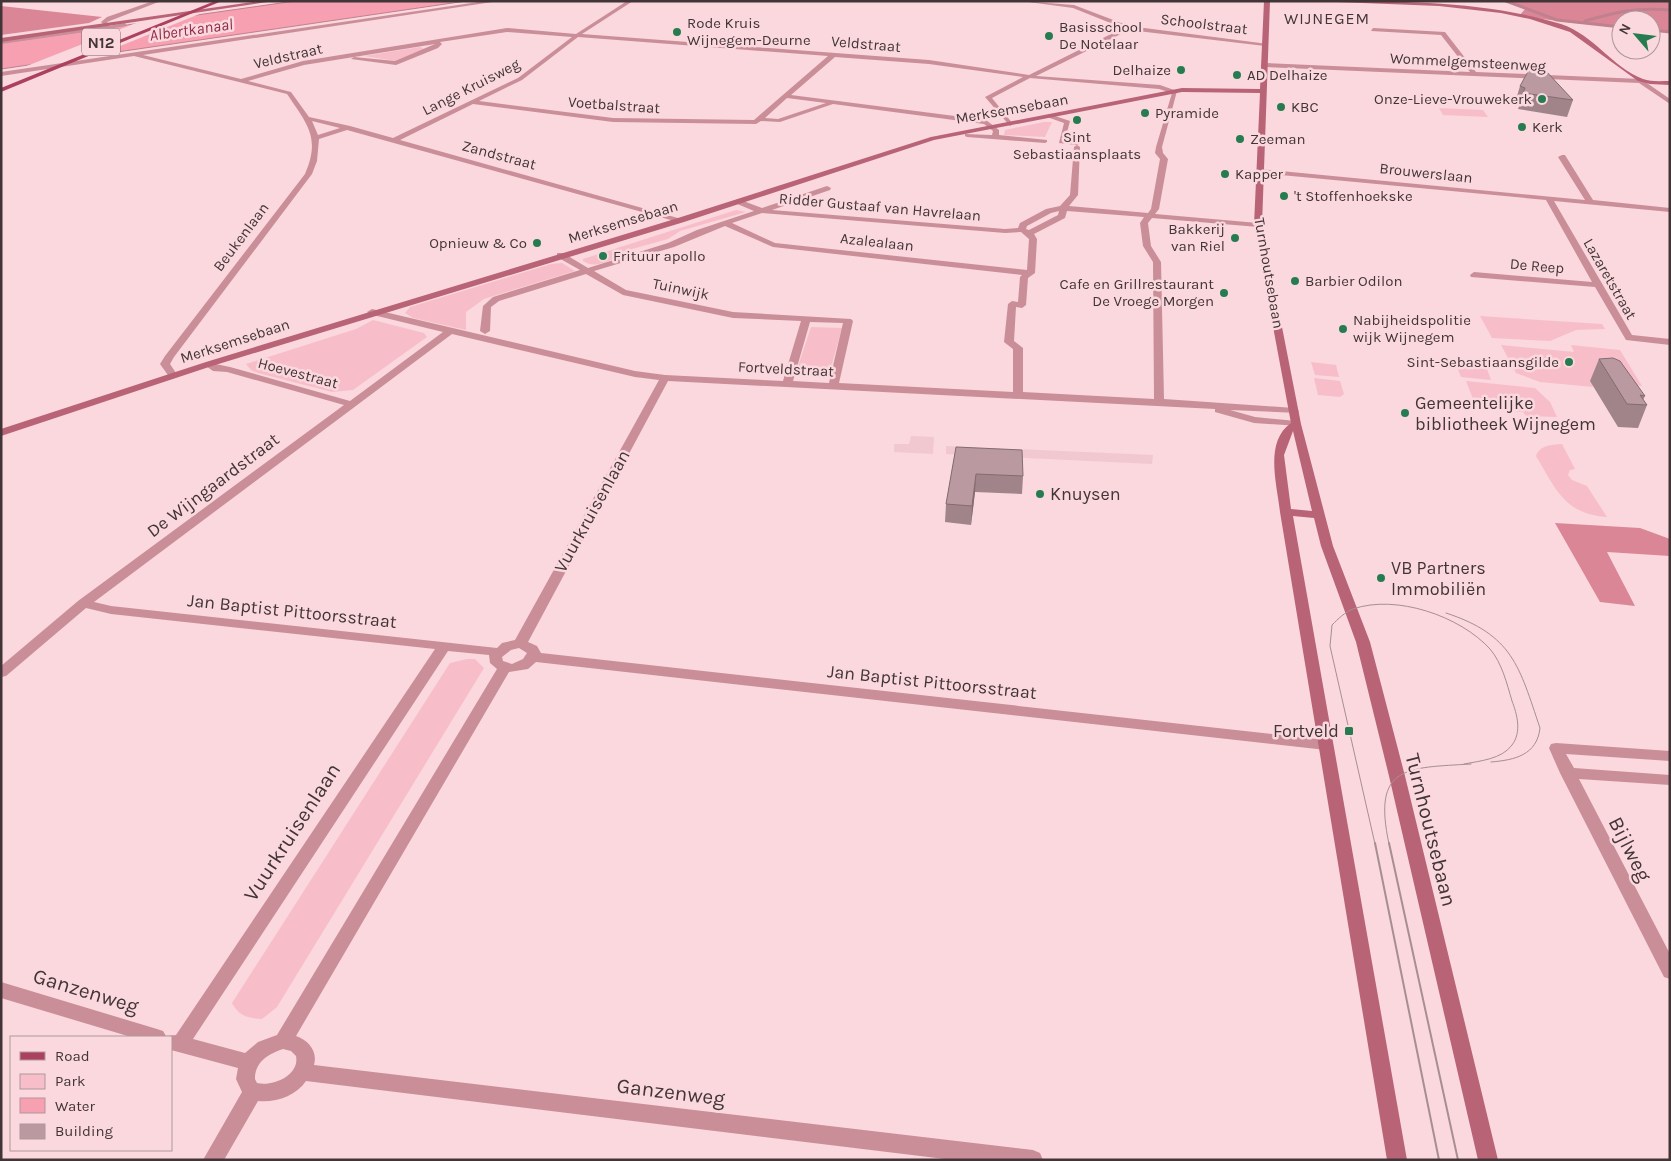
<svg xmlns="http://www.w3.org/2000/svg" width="1671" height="1161" viewBox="0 0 1671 1161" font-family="Karla,sans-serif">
<rect width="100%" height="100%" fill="#fad8dd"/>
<g fill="#f2c8d0">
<polygon points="1354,318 1387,320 1389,328 1354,325"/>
<polygon points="911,436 934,437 933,454 894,452 894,444 909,444"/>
<polygon points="946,446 1153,455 1152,464 946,454"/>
</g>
<g fill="#f7bec9">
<polygon points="420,47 424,49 396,61 364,56"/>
<polygon points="1439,108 1483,110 1488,117 1443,115"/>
<polygon points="1044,122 1052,122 1045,137 1004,135 1005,130"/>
<path d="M736,210L746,212L680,231L668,239L614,254L613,259C603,263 593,268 583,261V259Z"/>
<polygon points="562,263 575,271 484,299 466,312 466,330 413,318 405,313 410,307 551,264"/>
<polygon points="1480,316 1602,324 1605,329 1576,330 1550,341 1492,338"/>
<polygon points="373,320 424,333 427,337 353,390 332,392 258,373 251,370 246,364 356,329"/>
<polygon points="811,327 842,328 829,375 795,375"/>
<polygon points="1501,345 1574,352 1571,345 1620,350 1642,386 1591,381 1593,387 1540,382 1516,373"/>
<polygon points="1311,362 1336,365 1339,377 1315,375"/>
<polygon points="1457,367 1487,369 1491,380 1461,377"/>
<polygon points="1314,378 1340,381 1344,394 1340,397 1318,395"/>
<polygon points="1466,381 1535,388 1550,402 1557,417 1526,416 1523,412 1472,408 1467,399 1473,399"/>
<path d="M1562,444L1575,469L1570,470L1568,475L1572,480L1587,486L1607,517C1564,514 1556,489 1536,456C1540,445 1551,445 1562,444Z"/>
<path d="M467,659H475L484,668L277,1007L262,1019C247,1018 239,1016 232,1003L450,663Z"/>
</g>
<g fill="#da8697">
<path d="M1504,1H1670V33L1651,30V20H1621V27C1586,24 1554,22 1520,15L1525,9Z"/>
<polygon points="1,6 102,17 89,23 1,35"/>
<polygon points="1555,523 1640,528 1670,539 1670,556 1607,552 1635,606 1600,602"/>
</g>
<polygon fill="#f6a0b2" stroke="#c0808d" points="295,1 466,1 1,69 1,43"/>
<polygon fill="#fad8dd" points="202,13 88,59 19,69 141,21"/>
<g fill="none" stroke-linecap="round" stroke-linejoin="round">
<g stroke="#c0808d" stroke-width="3">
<polyline points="1506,1 1557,20 1621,27"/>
<path d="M1585,21C1616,12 1637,7 1670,10"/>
<polyline points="1651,30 1670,32"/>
</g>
<g fill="#ca8e99" fill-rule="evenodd">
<polygon points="153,1 161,1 107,22 109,26 125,23 127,26 1,44 1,40 105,26 101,22 107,17"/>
<path d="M485,1H499L143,55L241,79L303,61L507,28L576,34L627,1H633L582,34L929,60L1029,75L1123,28L1073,8L1021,1L1074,5L1129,26L1268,44L1265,46L1129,30L1036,76L1160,85L1177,91L1162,147L1163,153L1168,159L1159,209L1155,214L1258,223L1262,225L1258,227L1152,218L1148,223L1151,246L1161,262L1164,399L1294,408L1299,411L1298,413L1230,410L1255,417L1296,421L1300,422V426L1254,423L1215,412V409L668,381L528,642L537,646L541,653L1326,740L1331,741L1333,745L1331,749L1326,750L536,662L528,669L509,672L296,1036C308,1040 318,1051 314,1065L1033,1150L1040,1153L1043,1160H953L306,1081C296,1096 275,1103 258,1101L224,1160H203L242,1092L236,1079L238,1068L171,1050V1037H131L1,998V982L157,1029L163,1031L166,1036L176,1035L435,649L111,614L86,608L6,676L1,677V666L78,601L344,405L227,372L213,371L206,366V362L230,367L350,401L443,332L369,314L367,312L372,309L635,371L665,375L783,381L801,321L733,318L623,295L586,274L499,301L491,307L490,331L485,334L480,331L483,306L493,297L580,270L557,257V253H563L588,268L668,243L697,230L754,211L735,203L734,201L738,199L762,208L827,186L831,188L830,190L772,210L1005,229L1018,228L1020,223L1046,209L1060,206L1070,195L1074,147L1077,145L1059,143L1064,123L1047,117V115L1049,114L1070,121L1065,140L1080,143L1077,145L1080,147L1078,195L1069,206L1148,213L1151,209L1160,159L1155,153L1156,147L1172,93L1159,89L1030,78L992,98L1013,124L1010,126L985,97L1023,77L929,64L835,57L791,95L986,120L999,130V135L1047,140V142L1045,143L967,137L965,136V134L992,135L993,131L984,124L833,104L780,122L761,121L756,124L613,122L473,104L400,140L685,220L678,222L347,130L319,139L317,161L312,174L174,357L170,364L178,376L176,378H170L160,364L165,356L305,174C321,137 307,124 287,94L134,56L1,76V72ZM507,32L572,37L518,78L393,138L350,126L309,117L291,92L248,81L304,65L435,44L395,61L354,57L351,59L396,65L438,48L442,44L440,42ZM578,37L828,56L754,120L613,118L479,101L522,80ZM787,98L826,103L778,119L765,118ZM312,121L340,128L318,135ZM1059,211L1058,215L1029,230L1026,229L1027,226L1051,213ZM1067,211L1144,217L1140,223L1143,246L1153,262L1154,399L1023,392V348L1014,341L1016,307L1022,308L1026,305L1028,278L1035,273L1037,239L1034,234L1065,218ZM762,213L1005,233L1021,232L1029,239L1027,270L775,243L732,223ZM725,226L773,247L1022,275L1020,277L1018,302L1012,301L1008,304L1004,342L1013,349V392L839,383L853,321L851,319L733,312L626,290L594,271L674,247ZM810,322L843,323L829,383L793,381ZM452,334L635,377L659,380L515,640L502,643L497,648L111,606L94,602ZM519,648L527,653L523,659L512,664L503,661L502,657L511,650ZM448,651L489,655L490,663L497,669L277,1035L258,1042L245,1053L193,1039ZM283,1049L291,1051L296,1056C300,1075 273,1087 257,1083L255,1079C255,1062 268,1054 283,1049Z"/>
<polygon points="1373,28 1445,32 1476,72 1641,79 1670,99 1670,104 1639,83 1265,67 1262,65 1265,63 1470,72 1441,35 1371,31"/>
<polygon points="1562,155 1565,155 1593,200 1670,208 1670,212 1554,201 1632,335 1670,339 1670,345 1626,340 1595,287 1471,277 1470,275 1474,272 1592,282 1546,200 1259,173 1255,171 1259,169 1585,200 1558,157"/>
<polygon points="1556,743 1670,751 1670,761 1566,754 1574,768 1670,775 1670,785 1579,779 1670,954 1670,979 1664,977 1560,773 1549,748 1551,744"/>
</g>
<g fill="#b96377" fill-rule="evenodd">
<polygon points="260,1 274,1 1,42 1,38"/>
<path d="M1264,1H1270L1262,225L1301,424L1333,546L1370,642L1405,776L1498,1160H1478L1389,776L1356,642L1321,546L1314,518L1293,516L1407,1160H1387L1280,512C1277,484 1264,442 1291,423L1254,225L1260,93L1182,92L934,140L684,222L212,366L1,436V429L206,362L678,218L931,137L1182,88L1260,89ZM1293,431L1312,511L1291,509L1284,455Z"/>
<path d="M1312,1C1395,1 1481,0 1561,24C1594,35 1612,67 1643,79C1651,82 1661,81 1670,81V85L1650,84L1638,81L1570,32L1530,19L1501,13L1439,6Z"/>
</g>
<polygon fill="#ab415e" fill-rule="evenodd" points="215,1 222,1 1,92 1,88"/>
<g stroke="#a78e92" stroke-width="1">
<path d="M1446,613C1513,635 1519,666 1540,728C1537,755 1515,760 1491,762"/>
<path d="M1375,844L1330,646L1332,625C1338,619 1345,612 1353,609C1396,594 1460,616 1490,649C1502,663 1507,684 1512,701C1517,714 1522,732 1512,745C1502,759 1480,761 1464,764"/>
<path d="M1389,844C1372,765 1406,768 1471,764"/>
</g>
<g stroke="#a78e92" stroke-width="2">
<polyline points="1375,843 1439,1160"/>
<polyline points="1389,843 1458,1160"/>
</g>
</g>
<g fill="#a0848a">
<polygon points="1520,86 1573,100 1567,117 1518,109 1520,104 1515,103"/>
<polygon points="1599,359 1645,396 1643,400 1647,405 1638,428 1618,427 1590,381"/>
<polygon points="956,447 1023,476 1022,494 975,492 971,525 945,522 946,504"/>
</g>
<polygon fill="#826c70" points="976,474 975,492 971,525 972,506"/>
<g fill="#ba9aa0" stroke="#826c70">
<polygon points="1530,68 1544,69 1573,100 1523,93 1525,88 1520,86"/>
<polygon points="1613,358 1620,361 1645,396 1640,395 1647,405 1627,404 1599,359"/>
<polygon points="956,447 1022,450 1023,476 976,474 972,506 946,504"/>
</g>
<g fill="#267c50" stroke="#fad8dd" stroke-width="2">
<circle cx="677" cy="32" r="5"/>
<circle cx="1049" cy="36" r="5"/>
<circle cx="1181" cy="70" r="5"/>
<circle cx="1237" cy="75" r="5"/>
<circle cx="1542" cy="99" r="5"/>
<circle cx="1281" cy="107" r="5"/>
<circle cx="1145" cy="113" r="5"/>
<circle cx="1077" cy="120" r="5"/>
<circle cx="1522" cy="127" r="5"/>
<circle cx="1240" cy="139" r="5"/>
<circle cx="1225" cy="174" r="5"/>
<circle cx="1284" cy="196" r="5"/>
<circle cx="1235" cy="238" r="5"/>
<circle cx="537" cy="243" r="5"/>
<circle cx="603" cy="256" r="5"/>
<circle cx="1295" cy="281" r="5"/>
<circle cx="1224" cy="293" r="5"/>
<circle cx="1343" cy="329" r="5"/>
<circle cx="1569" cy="362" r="5"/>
<circle cx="1405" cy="413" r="5"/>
<circle cx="1040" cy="494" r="5"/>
<circle cx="1381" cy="578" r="5"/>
<rect x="1344" y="726" width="10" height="10" rx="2.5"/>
</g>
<g text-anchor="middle" stroke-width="5" stroke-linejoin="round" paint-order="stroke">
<g font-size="15" fill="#423537" stroke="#fad8dd" text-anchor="start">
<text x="687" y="28">Rode Kruis<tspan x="687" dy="17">Wijnegem-Deurne</tspan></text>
<text x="1059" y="32">Basisschool<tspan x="1059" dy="17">De Notelaar</tspan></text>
<text x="1171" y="75" text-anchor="end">Delhaize</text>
<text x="1247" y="80">AD Delhaize</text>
<text x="1532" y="104" text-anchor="end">Onze-Lieve-Vrouwekerk</text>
<text x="1291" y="112">KBC</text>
<text x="1155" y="118">Pyramide</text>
<text x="1532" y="132">Kerk</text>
<text x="1077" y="142" text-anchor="middle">Sint<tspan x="1077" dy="17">Sebastiaansplaats</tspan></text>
<text x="1250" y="144">Zeeman</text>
<text x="1235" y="179">Kapper</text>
<text x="1294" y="201">'t Stoffenhoekske</text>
<text x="1225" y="234" text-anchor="end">Bakkerij<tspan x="1225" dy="17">van Riel</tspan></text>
<text x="527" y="248" text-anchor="end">Opnieuw &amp; Co</text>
<text x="613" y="261">Frituur apollo</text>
<text x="1305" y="286">Barbier Odilon</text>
<text x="1214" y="289" text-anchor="end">Cafe en Grillrestaurant<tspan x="1214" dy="17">De Vroege Morgen</tspan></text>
<text x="1353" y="325">Nabijheidspolitie<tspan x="1353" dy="17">wijk Wijnegem</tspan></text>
<text x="1559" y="367" text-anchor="end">Sint-Sebastiaansgilde</text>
</g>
<g font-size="15" fill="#423537" stroke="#fad8dd">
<text transform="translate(1204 24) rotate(7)" y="5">Schoolstraat</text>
<text transform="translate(866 44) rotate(5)" y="5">Veldstraat</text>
<text transform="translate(288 56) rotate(-13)" y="5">Veldstraat</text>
<text transform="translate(1468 62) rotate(3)" y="5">Wommelgemsteenweg</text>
<text transform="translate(471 87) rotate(-27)" y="5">Lange Kruisweg</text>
<text transform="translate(614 105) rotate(4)" y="5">Voetbalstraat</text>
<text transform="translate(1012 109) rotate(-10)" y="5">Merksemsebaan</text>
<text transform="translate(499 155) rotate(15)" y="5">Zandstraat</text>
<text transform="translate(1426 173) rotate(6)" y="5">Brouwerslaan</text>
<text transform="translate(880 207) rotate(5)" y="5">Ridder Gustaaf van Havrelaan</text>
<text transform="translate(623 222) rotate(-17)" y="5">Merksemsebaan</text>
<text transform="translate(241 237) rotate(-53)" y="5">Beukenlaan</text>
<text transform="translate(877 242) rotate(6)" y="5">Azalealaan</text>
<text transform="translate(1537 266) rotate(5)" y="5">De Reep</text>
<text transform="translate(1269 273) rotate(80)" y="5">Turnhoutsebaan</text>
<text transform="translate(1610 279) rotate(60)" y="5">Lazaretstraat</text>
<text transform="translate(681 289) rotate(12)" y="5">Tuinwijk</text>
<text transform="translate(235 341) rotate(-18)" y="5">Merksemsebaan</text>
<text transform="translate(786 369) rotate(3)" y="5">Fortveldstraat</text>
<text transform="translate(298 373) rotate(15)" y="5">Hoevestraat</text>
</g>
<g font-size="16" letter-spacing="1" fill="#423537" stroke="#fad8dd">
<text x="1327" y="24">WIJNEGEM</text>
</g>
<g font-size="16" font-style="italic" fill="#8f2c49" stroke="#fad8dd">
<text transform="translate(191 29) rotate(-8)" y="6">Albertkanaal</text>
</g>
<rect fill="#fad8dd" stroke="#796669" stroke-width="1" x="82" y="28.5" width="38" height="27" rx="4"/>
<g font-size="16" font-weight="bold" fill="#423537">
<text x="101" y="48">N12</text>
</g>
<g font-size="18" fill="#423537" stroke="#fad8dd" text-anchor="start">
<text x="1415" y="409">Gemeentelijke<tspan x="1415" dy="21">bibliotheek Wijnegem</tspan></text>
<text x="1050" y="500">Knuysen</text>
<text x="1391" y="574">VB Partners<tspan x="1391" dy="21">Immobiliën</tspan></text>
<text x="1339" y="737" text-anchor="end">Fortveld</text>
</g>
<g font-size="18" fill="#423537" stroke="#fad8dd">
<text transform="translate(213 485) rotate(-37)" y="6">De Wijngaardstraat</text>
<text transform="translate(592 511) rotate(-61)" y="6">Vuurkruisenlaan</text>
<text transform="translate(292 611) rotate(6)" y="6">Jan Baptist Pittoorsstraat</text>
<text transform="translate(932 682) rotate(6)" y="6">Jan Baptist Pittoorsstraat</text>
</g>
<g font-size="21" fill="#423537" stroke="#fad8dd">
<text transform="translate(1431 830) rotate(76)" y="7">Turnhoutsebaan</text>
<text transform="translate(292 832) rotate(-57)" y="7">Vuurkruisenlaan</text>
<text transform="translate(1630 849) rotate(63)" y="7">Bijlweg</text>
<text transform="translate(86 991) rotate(17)" y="7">Ganzenweg</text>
<text transform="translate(671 1092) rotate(7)" y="7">Ganzenweg</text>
</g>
</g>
<rect width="1671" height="1161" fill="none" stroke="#423537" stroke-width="5"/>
<rect x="10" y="1036" width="162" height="115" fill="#fad8dd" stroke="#b0979b"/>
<rect x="20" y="1052" width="25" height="8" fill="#ab415e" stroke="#b0979b"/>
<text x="55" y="1061" font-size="15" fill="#423537">Road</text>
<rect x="20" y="1074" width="25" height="15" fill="#f7bec9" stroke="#b0979b"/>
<text x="55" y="1086" font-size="15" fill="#423537">Park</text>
<rect x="20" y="1098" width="25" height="15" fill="#f6a0b2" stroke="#b0979b"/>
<text x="55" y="1111" font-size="15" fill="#423537">Water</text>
<rect x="20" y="1124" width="25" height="15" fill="#ba9aa0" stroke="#b0979b"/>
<text x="55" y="1136" font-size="15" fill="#423537">Building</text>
<g transform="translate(1636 35) rotate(298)"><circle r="24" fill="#fad8dd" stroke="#b0979b"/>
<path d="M0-4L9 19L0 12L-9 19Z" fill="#267c50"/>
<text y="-8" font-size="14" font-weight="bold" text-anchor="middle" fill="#423537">N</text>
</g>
</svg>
